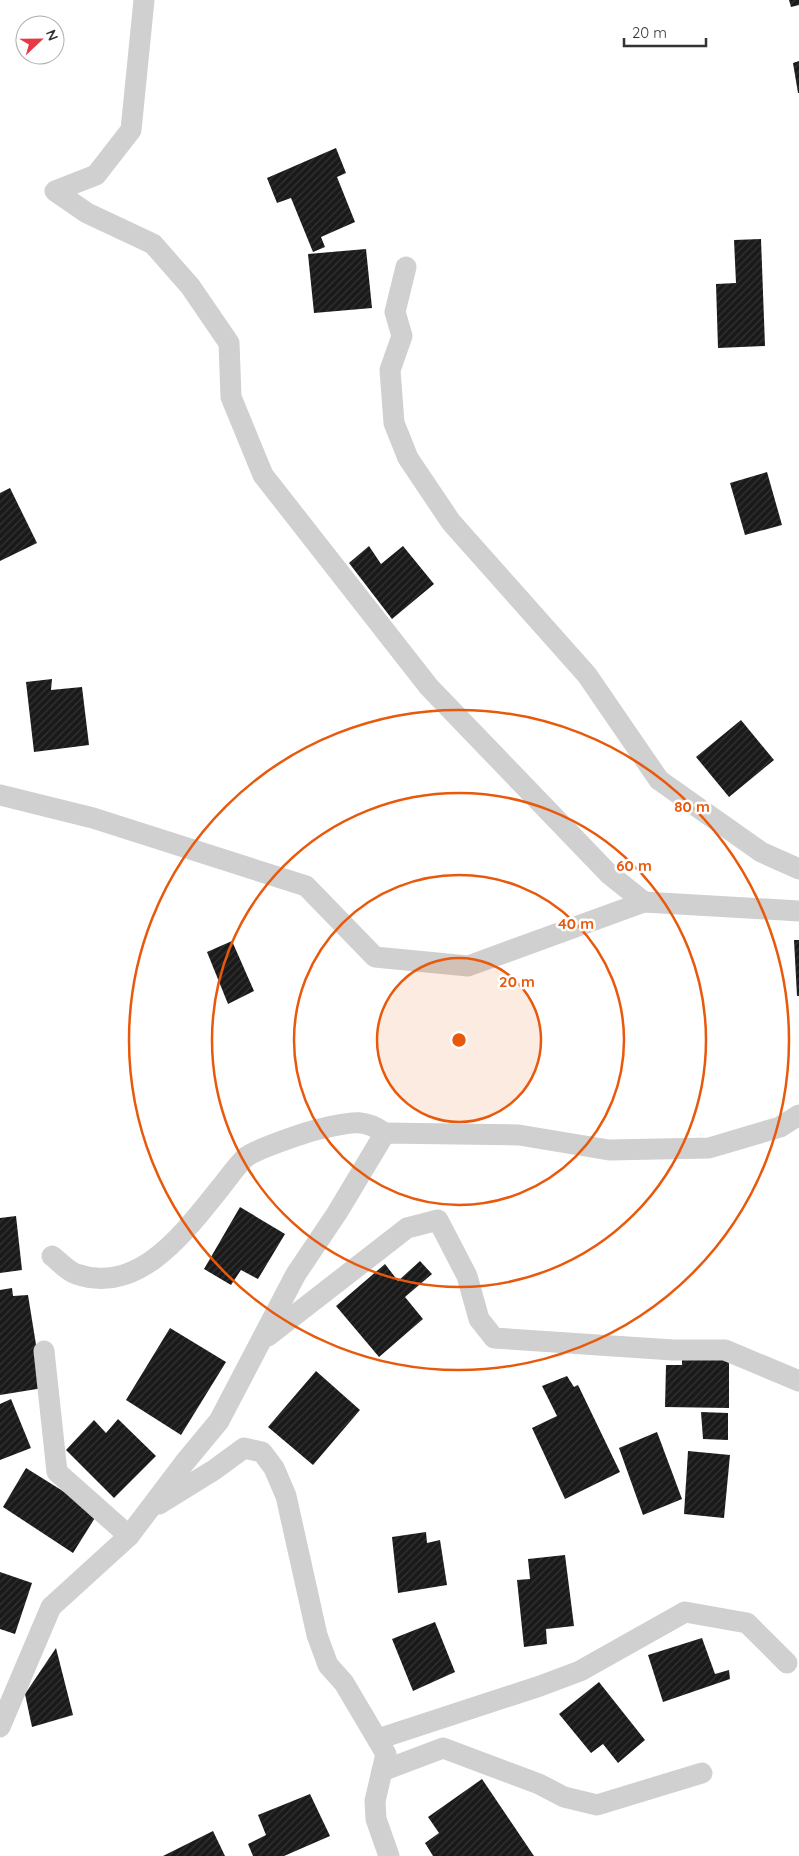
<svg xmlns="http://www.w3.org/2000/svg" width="799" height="1856" viewBox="0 0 799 1856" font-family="Quicksand,sans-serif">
<defs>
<pattern id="building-hatch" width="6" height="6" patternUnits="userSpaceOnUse" patternTransform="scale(1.25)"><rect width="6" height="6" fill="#1a1a1a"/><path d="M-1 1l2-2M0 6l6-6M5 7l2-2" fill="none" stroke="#333"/></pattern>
</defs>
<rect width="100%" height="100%" fill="#fff"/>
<g fill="url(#building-hatch)">
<polygon points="789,0 799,0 799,5 791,7"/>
<polygon points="799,61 799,93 798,93 793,63"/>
<polygon points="336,148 346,173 337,177 355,222 321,237 325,247 313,252 291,198 277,203 267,178"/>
<polygon points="761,239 765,346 718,348 716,284 736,283 734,240"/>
<polygon points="366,249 372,308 314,313 308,254"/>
<polygon points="767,472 782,525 745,535 730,483"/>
<polygon points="10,488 37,543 0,561 0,493"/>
<polygon points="369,546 381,564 403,546 434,584 392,619 349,563"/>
<polygon points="52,679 51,690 82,687 89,745 34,752 26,682"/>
<polygon points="741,720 774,760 729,797 696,757"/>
<polygon points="794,940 799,940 799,996 797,996"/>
<polygon points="232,941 254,991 228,1004 207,952"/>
<polygon points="240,1207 285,1234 258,1279 241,1270 231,1285 204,1269"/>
<polygon points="16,1216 22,1270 0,1273 0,1218"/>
<polygon points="420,1261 432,1274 405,1297 423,1319 379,1357 336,1306 385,1264 398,1281"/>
<polygon points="12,1288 13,1296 28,1295 43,1388 0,1395 0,1290"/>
<polygon points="170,1328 226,1362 181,1435 126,1400"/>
<polygon points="729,1353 729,1408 665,1407 666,1365 682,1365 682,1354"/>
<polygon points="316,1371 360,1410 313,1465 268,1427"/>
<polygon points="567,1376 574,1387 578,1385 620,1472 565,1499 532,1428 557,1416 542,1386"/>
<polygon points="11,1399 31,1448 0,1460 0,1404"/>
<polygon points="701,1412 728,1413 728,1440 703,1439"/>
<polygon points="118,1419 156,1456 114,1498 66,1450 94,1420 106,1433"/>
<polygon points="657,1432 682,1499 643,1515 619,1448"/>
<polygon points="688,1451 730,1455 724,1518 684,1514"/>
<polygon points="26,1468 98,1513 73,1553 3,1507"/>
<polygon points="426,1532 427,1543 440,1540 447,1585 398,1593 392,1537"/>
<polygon points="565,1555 574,1626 546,1629 547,1644 524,1647 517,1580 530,1579 528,1559"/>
<polygon points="0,1572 32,1583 15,1634 0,1629"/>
<polygon points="435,1622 455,1672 413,1691 392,1639"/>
<polygon points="702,1638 715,1674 729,1670 730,1679 663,1702 648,1655"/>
<polygon points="56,1648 73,1715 32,1727 25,1694"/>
<polygon points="599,1682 645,1740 618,1763 603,1744 591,1753 559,1714"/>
<polygon points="482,1779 534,1856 433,1856 425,1843 439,1833 428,1817"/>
<polygon points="310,1794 330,1836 284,1856 253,1856 248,1844 266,1835 258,1815"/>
<polygon points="213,1831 225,1856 163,1856"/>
</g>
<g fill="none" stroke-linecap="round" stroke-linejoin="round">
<g stroke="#d0d0d0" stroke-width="21">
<polyline points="144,0 131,130 96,175 55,191 87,213 153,244 190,286 229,343 231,397 263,475 429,687 609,874 644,902"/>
<polyline points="406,267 395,312 402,336 390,370 394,423 408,458 451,522 587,675 659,780 761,852 799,869"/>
<polyline points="0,795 93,818 306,886 375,957 468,966 644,902 799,911"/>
<path d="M52,1256C59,1261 67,1271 76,1274C140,1296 186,1230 221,1187C229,1177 237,1165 246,1157C256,1149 309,1131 324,1128C349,1123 362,1117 385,1133"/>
<polyline points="268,1336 407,1228 438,1220 467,1276 479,1319 494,1338 673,1350 725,1350 799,1381"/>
<polyline points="44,1351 57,1472 129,1536"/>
<polyline points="159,1504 214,1470 244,1448 262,1452 274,1468 286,1496 317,1635 328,1665 344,1683 386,1754 375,1801 376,1819 389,1856"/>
<polyline points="0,1727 51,1607 129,1536 185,1462 219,1421 296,1274 337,1213 385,1133 519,1135 609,1150 709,1148 780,1127 799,1115"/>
<polyline points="378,1739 540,1686 580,1671 685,1612 747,1623 787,1663"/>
<polyline points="382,1771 443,1748 539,1784 564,1797 597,1805 702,1773"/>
</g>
</g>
<circle cx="459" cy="1040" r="82" fill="#e8590c" fill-opacity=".12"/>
<g fill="none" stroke="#e8590c" stroke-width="2.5">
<circle cx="459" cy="1040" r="82"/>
<circle cx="459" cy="1040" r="165"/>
<circle cx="459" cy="1040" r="247"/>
<circle cx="459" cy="1040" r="330"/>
</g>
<circle cx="459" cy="1040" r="8" fill="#e8590c" stroke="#fff" stroke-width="2.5"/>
<g font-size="15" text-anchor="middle" font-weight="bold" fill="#e8590c" stroke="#fff" stroke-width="5" stroke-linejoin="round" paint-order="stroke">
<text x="692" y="812">80 m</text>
<text x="634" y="871">60 m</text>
<text x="576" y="929">40 m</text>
<text x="517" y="987">20 m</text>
</g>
<g transform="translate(40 40) rotate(68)"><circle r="24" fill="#ffffff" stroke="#adadad"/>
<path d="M0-4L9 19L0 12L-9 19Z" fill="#e63946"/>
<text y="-8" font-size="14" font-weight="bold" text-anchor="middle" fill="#333333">N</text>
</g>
<path d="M624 38v8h82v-8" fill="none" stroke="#333333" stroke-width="2.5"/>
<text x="632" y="38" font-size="15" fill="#333333" stroke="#ffffff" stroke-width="4" paint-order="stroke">20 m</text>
</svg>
